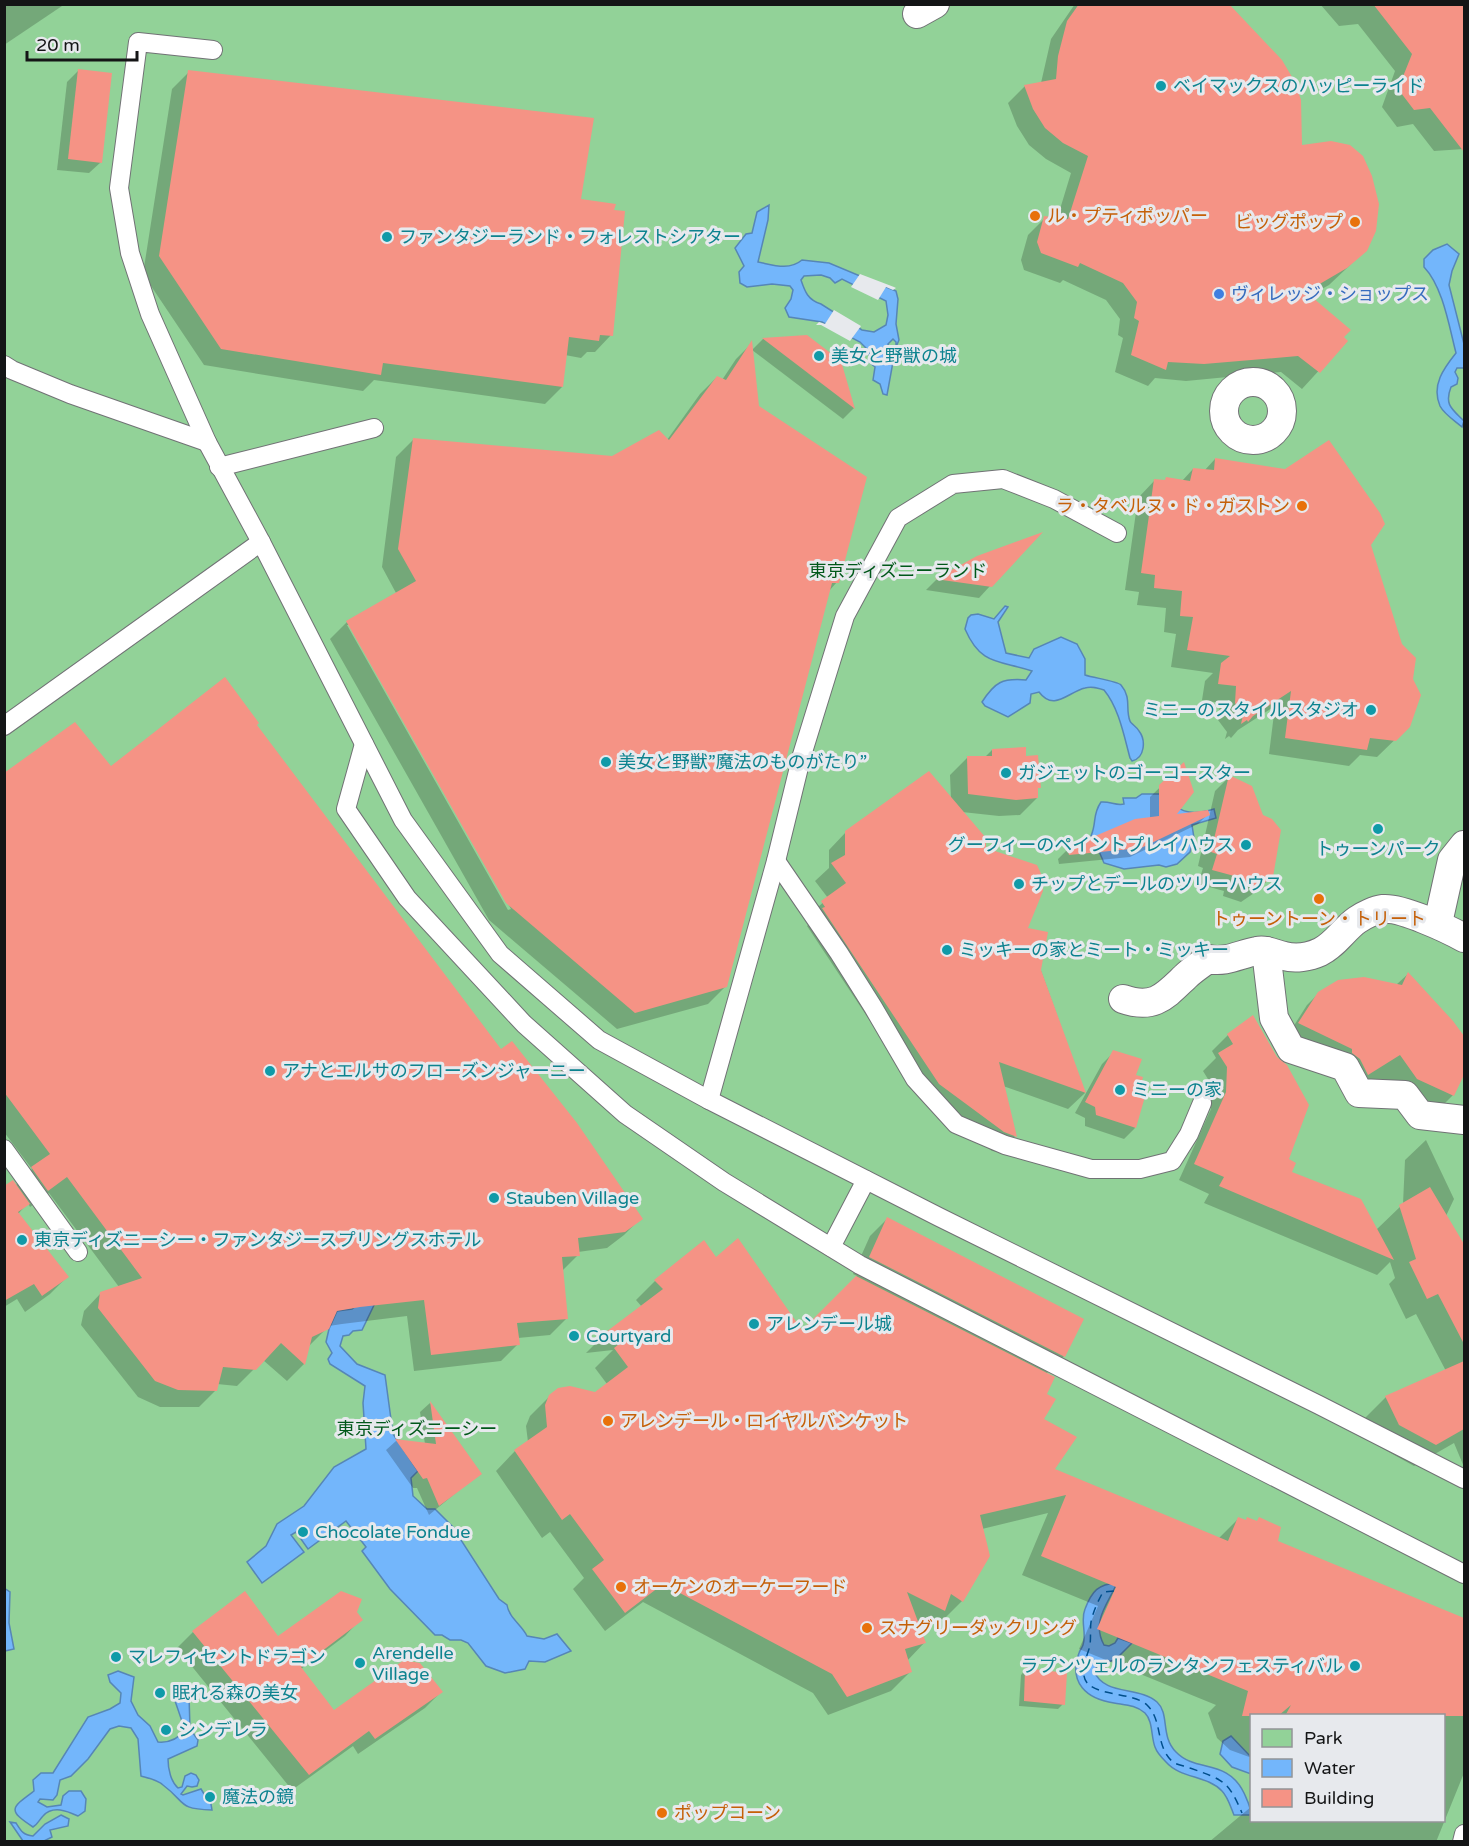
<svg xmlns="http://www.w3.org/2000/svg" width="1469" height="1846" viewBox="0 0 1469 1846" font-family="'Varela Round','Noto Sans JP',sans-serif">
<rect width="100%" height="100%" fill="#e7e9ed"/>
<path fill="#92d298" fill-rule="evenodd" d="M5,5H1464V1841H5ZM1252,1716H1444V1820H1252Z"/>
<g fill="#73b6fb" stroke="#5686b6" stroke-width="1.5" fill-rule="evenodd">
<path d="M769,205L768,220L758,262C773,265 789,271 802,260L829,263L896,291L898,299L896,324L899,340L896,347V342L893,339L888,344L890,353L895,351L887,395L883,394L880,384L873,380L875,367L869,362V351L860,342L822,322L789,317L785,308L791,299L793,290L790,286L772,284L747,287L740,283L739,272L744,266L735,248L746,234L752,233L757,212ZM821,275L830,278L835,283L842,279L886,301L888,315L886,325L874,332L862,330L821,304C808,300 805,292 801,280L804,276Z"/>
<path d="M1447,244L1459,254L1452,271L1449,285L1464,344V368H1457L1455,372L1458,378L1457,384L1451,387C1444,405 1452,409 1464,421L1462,427C1455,421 1444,414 1440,406C1431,385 1444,368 1456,353C1449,326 1443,287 1424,267V259L1433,250Z"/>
<path d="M1005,606L1008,607L998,622L1006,653L1029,658L1034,649L1061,637L1077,644L1085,659V675C1094,678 1117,681 1121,685C1132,698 1125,709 1130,721C1131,724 1137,727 1139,731C1146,740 1145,758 1132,761L1130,758C1124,736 1119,708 1104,690C1098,688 1092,686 1085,688C1068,692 1054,712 1039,692L1031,694L1030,703L1008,717L985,706L982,702C995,682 1002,678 1026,680L1032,671C999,660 981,666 965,629L968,618L971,615L978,614L994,619Z"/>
<path d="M1142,794H1159C1179,811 1188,817 1214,809L1216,818L1192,825L1194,838L1190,852L1177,864L1166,867L1159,865L1124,869L1104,863L1098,849L1104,844L1091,836C1097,822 1092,815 1101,802C1110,801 1116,806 1124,804L1123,798H1136Z"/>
<path d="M372,1293L376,1301L362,1330L353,1331L349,1335L343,1336L340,1346L357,1364L385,1375L393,1434L418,1471L411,1478L413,1496L427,1509H435L460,1534L459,1537L499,1599L507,1605C509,1618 522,1625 527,1636L544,1639L557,1634L571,1651L545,1662L529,1661L525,1669L505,1673L486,1666L468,1643L461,1640H450L442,1635H435L390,1589L362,1551L366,1547L346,1521L308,1549L296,1532L291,1535L304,1552L262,1583L247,1562L266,1546L277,1524L304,1506L334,1467L366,1449L363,1403L365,1386L330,1364L328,1359L332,1353L326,1342L329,1329L337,1311L352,1309Z"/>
<path d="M1117,1583C1108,1604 1091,1621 1104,1645L1109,1646L1115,1643L1118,1638L1132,1643L1115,1660L1098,1664L1094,1671C1104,1696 1139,1686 1157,1702C1170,1714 1160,1736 1176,1752C1196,1773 1227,1758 1244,1793C1247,1800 1251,1807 1251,1815H1234C1231,1808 1228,1797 1222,1791C1207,1775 1181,1779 1166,1762C1162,1758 1157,1753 1155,1747C1151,1737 1153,1721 1145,1713C1136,1705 1125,1705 1114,1703C1087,1699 1068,1683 1079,1653C1080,1650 1082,1648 1083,1645C1087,1633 1080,1621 1085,1609C1092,1591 1098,1584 1117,1583Z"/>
<polygon points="4,1588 10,1592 9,1623 14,1649 5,1651"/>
<path d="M118,1671L134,1677L131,1701L138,1715L150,1726L158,1742C169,1743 178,1739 185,1730L173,1695L182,1692L189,1695L190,1729L198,1740L197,1746L168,1759C168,1769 171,1782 178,1788L182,1787L185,1776L191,1773L196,1775L199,1780L197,1786L192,1787L187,1786L181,1794L183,1795L201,1789L206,1797L210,1798L212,1810C177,1809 187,1803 163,1785C158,1780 148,1778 141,1776L138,1739L131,1728L119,1726L110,1729L88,1759L71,1776L60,1780L57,1795L53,1800L40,1799L38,1802L47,1807L61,1805L63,1796L69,1791H81L86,1799L85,1811L78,1816C67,1811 53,1805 43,1816C39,1820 38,1824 33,1827C7,1810 11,1808 34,1791L33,1780L41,1773H53L88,1717L110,1709L120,1703L121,1693L110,1682L108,1675Z"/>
<polygon points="1231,1736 1251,1757 1251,1774 1232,1767 1220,1754 1223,1741"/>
<path d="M61,1815L69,1819L68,1826L50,1830L52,1837L44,1841H23L10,1822L16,1823C21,1831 23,1835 33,1836L45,1824Z"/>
</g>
<g fill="#e7e9ed">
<polygon points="860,274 894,287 896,288 893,290 886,287 878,300 851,287"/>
<polygon points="834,310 861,326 850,341 821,325 816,325 819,322 825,324"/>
</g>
<g fill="#0003" fill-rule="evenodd">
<polygon points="4,4 65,4 4,45"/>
<polygon points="1075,4 1227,4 1300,147 1366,250 1329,285 1309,296 1346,341 1302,389 1281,372 1186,381 1155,378 1148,386 1115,372 1123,338 1118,335 1120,319 1106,300 1063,280 1060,283 1024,270 1021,260 1028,235 1045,218 1057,219 1071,173 1046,159 1029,145 1017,126 1008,103 1025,86 1041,83 1051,39"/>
<polygon points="1320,4 1464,4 1464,149 1434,151 1413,124 1397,127 1382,107 1395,71 1358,24 1339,26"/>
<polygon points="78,71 101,162 89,173 57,170 67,82"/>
<polygon points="189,72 611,335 595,352 587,352 581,358 565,355 562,387 545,404 374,380 363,391 204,365 143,274 172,89"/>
<polygon points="806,337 840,362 854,408 843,419 752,350 763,339"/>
<path d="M751,344L758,407L837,582L829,591L725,987L708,1004L617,1029L489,920L330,639L347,622L396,593L382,567L396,457L413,440L613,457L667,440L700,394L717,377L722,380L736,359ZM347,625H350L511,909L508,910Z"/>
<polygon points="1215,459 1370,544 1409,726 1377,757 1360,755 1349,766 1269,754 1275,706 1238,730 1231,738 1229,736 1225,739 1227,732 1218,720 1220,703 1202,700 1205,681 1213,673 1171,667 1176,634 1164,632 1166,608 1137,605 1139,592 1125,590 1138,498 1155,480 1182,481 1193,469 1204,471"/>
<polygon points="977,558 990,586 979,598 926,590 936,580"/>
<polygon points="255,725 501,1051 641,1218 624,1235 607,1248 578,1252 578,1255 562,1271 567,1318 550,1335 518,1338 518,1344 501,1361 414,1371 407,1316 342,1324 329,1326 308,1347 304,1364 287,1381 263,1360 237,1386 217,1384 216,1390 199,1407 160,1407 138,1397 81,1325 84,1311 101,1293 119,1287 49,1193 30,1207 28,1203 18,1214 67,1277 50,1294 25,1312 17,1299 4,1307 4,1188 15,1186 32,1169 4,1132 4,775 111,768"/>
<polygon points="992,750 1025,757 1039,787 1036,790 1037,798 1020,815 999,816 962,812 985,849 1026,929 1085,1093 1068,1109 1003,1086 1015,1136 999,1152 992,1151 923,1101 807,926 809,924 805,919 828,898 815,881 829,868 829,850 846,832 951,799 950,775 967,758 985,757"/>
<polygon points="1183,765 1174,816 1208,814 1198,824 1130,857 1059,864 1058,859 1068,849 1150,819 1150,797"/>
<polygon points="1229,777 1262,816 1272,876 1257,891 1241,902 1223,896 1224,891 1198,884 1203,868 1198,866 1215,791"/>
<polygon points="1408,974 1463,1036 1464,1056 1461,1077 1453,1095 1441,1107 1398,1086 1358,1088 1288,1035 1307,1005 1319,993 1396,985"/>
<polygon points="1253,1018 1290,1173 1376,1230 1403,1204 1405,1160 1426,1140 1454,1199 1446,1216 1464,1247 1464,1467 1454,1443 1414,1466 1378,1446 1365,1418 1386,1397 1446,1371 1416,1314 1406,1319 1389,1284 1395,1278 1390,1262 1377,1275 1204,1203 1209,1194 1179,1180 1211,1109 1211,1084 1203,1071 1216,1058 1212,1051 1228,1035"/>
<polygon points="1114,1052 1134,1076 1135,1128 1124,1139 1085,1126 1085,1118 1075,1113 1102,1064"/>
<polygon points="887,1219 1064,1356 1046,1374 1042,1419 1053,1470 1218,1539 1238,1519 1277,1542 1464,1620 1464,1773 1436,1842 1209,1842 1252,1806 1252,1820 1444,1820 1444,1716 1252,1716 1252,1758 1230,1750 1217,1738 1208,1713 1216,1705 1079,1649 1098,1606 1022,1575 1048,1513 982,1529 962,1601 943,1620 937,1617 924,1629 919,1626 925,1642 907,1661 910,1672 891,1691 828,1715 813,1693 643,1602 605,1631 573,1589 584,1578 550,1532 542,1538 496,1471 515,1451 528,1442 526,1426 530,1416 550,1396 595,1393 607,1384 595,1368 613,1350 586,1353 603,1336 642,1307 636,1300 655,1281 716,1259 801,1332 857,1276 853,1274 870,1236"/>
<polygon points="430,1403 480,1473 429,1515 417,1488 413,1488 386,1450 396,1441 425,1444 420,1412"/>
<polygon points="356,1612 361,1619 345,1636 301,1669 334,1712 441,1692 425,1708 358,1754 353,1746 292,1790 177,1648 193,1632 278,1638"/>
<polygon points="1026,1669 1063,1704 1058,1709 1019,1706 1021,1675"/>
</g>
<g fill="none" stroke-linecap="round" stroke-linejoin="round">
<path stroke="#004e8b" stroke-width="1.5" stroke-dasharray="8 6" stroke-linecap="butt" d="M1114,1591L1103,1592C1098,1601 1093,1612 1091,1622C1090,1629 1091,1637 1090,1645C1088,1655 1082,1664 1084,1676C1087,1697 1132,1691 1147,1705C1163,1720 1155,1747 1173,1762C1177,1765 1185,1766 1190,1768C1223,1780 1228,1780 1242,1813"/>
</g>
<g fill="#f59385">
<polygon points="1079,4 1229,4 1282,60 1295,82 1301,100 1302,145 1331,141 1350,145 1363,156 1372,176 1379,204 1376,231 1367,251 1347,268 1306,292 1351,330 1344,337 1348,341 1320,373 1298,356 1204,364 1168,362 1166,370 1131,355 1139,321 1134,318 1137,302 1123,283 1080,263 1078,267 1041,253 1037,242 1044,216 1068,219 1088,156 1063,143 1045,128 1033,109 1024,85 1056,79 1058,56 1067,21"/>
<polygon points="1373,4 1464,4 1464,152 1430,108 1414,110 1398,89 1412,54"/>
<polygon points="78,69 112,73 102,163 68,159"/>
<polygon points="188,70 594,118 581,199 616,204 614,210 625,211 613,336 600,335 599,341 569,337 563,387 383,363 381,375 221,349 159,256"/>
<polygon points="807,335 841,361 855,409 762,338"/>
<polygon points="752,340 759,406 867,477 839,583 832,583 727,987 635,1013 506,903 346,621 416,581 398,549 413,438 612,456 659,430 669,440 717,376 726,380"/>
<polygon points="1329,440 1380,513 1385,524 1371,545 1402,644 1416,658 1413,679 1421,695 1410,727 1396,741 1370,738 1367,750 1285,738 1291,691 1253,716 1248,722 1247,720 1241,724 1243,715 1235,703 1236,686 1218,684 1221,663 1230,656 1187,650 1193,617 1180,616 1182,591 1154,588 1155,575 1141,573 1154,479 1165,480 1166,477 1190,481 1193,468 1214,470 1215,458 1285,469"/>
<polygon points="1043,532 992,587 935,579 977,556"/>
<polygon points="225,677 259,723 257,725 501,1049 512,1041 577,1123 643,1219 625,1232 578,1238 580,1256 562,1257 568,1319 517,1323 520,1345 431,1355 424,1300 360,1307 337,1311 329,1329 312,1337 305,1365 281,1343 256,1370 223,1367 217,1391 178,1390 155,1381 98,1308 100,1292 142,1278 67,1177 48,1191 31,1167 50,1154 4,1092 4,773 75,722 111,766"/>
<polygon points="1026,747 1026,756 1038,755 1041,788 1038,788 1038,798 1016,800 968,794 967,756 992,756 992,749"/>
<polygon points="1184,762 1194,792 1177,814 1208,810 1210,815 1141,848 1069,855 1067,848 1135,819 1159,816 1159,785"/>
<polygon points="929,771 986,838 986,848 1037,865 1043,878 1043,891 1028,928 1048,932 1041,970 1086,1093 999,1062 1017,1137 1004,1132 939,1084 822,908 825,907 821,901 846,883 831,863 845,855 845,831"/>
<polygon points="1229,775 1252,786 1263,815 1272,819 1281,830 1273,877 1256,888 1236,882 1238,877 1212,870 1217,854 1211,852"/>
<polygon points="1408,972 1453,1021 1464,1036 1463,1077 1454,1096 1417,1079 1400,1055 1368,1075 1360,1059 1352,1053 1352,1049 1298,1023 1318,992 1338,980 1364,977 1402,985"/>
<polygon points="1253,1015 1277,1057 1287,1065 1309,1105 1289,1159 1296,1163 1292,1172 1361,1199 1394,1260 1219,1186 1224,1177 1194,1164 1226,1092 1227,1067 1218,1053 1233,1044 1227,1034"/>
<polygon points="1113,1050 1142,1059 1136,1075 1143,1077 1141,1084 1148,1086 1136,1128 1096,1115 1095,1107 1085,1102"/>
<polygon points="13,1180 30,1204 18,1212 69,1277 42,1296 34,1284 4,1301 4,1186"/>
<polygon points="1430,1187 1464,1244 1464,1344 1438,1294 1427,1299 1409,1262 1416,1259 1399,1205"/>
<polygon points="887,1217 1084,1319 1065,1357 869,1257"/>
<polygon points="738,1238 802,1330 856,1276 1055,1377 1047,1394 1056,1399 1044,1419 1077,1437 1055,1469 1228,1541 1238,1517 1246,1520 1247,1517 1257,1521 1259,1517 1281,1527 1278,1541 1464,1618 1464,1716 1285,1716 1291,1705 1278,1716 1242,1716 1248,1691 1097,1629 1116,1587 1041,1556 1066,1495 980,1515 990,1556 963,1602 951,1594 945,1611 907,1592 926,1643 905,1649 912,1672 847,1697 832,1674 663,1584 625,1613 592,1569 604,1560 570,1514 562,1520 514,1450 547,1427 545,1405 549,1395 558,1388 570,1386 595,1392 628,1367 614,1348 636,1331 602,1335 663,1289 654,1280 704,1240 716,1257"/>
<polygon points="1464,1361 1464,1429 1436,1445 1399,1425 1385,1396"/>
<polygon points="430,1401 482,1474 439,1506 427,1478 423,1479 395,1439 436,1444"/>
<polygon points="245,1591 278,1636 341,1591 362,1599 357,1612 363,1620 301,1667 334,1710 404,1660 420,1663 443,1692 375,1739 369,1731 309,1775 192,1631"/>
<polygon points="1025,1668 1067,1673 1065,1705 1024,1701"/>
</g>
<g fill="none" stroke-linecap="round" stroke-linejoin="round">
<defs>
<g id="service">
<polyline points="213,50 138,42 119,188 130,253 150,314 207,442 261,542 403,820 500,954 599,1040 709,1100 939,1217 1319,1405 1464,1479"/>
<polyline points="4,365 12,370 70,394 207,442"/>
<polyline points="219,467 374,428"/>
<polyline points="4,726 261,542"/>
<polyline points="364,744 346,809 407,898 524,1024 625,1114 724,1182 860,1265 1464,1574"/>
<polyline points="776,861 839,953 873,1007 915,1079 956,1124 1005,1145 1091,1169 1140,1169 1172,1161 1189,1134 1202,1103"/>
<polyline points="709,1100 776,861 802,755 845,616 898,518 953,484 1003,479 1054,499 1117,533"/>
<polyline points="4,1149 78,1252"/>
<polyline points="831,1247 866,1180"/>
<polyline points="1462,1842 1464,1834"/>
</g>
<g id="pedestrian">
<polyline points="917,14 935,4"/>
<circle cx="1253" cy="411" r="29"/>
<polyline points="1438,923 1452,860 1464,845"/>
<polyline points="1266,951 1274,1018 1291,1049 1345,1067 1359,1093 1405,1095 1420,1115 1464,1120"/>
<path d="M1123,999C1154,1010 1165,996 1185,977C1192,970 1200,965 1208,959C1226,963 1240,954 1257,951C1266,949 1275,954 1284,956C1295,959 1309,957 1320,952C1335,945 1344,929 1357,920C1364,915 1375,910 1383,909C1401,907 1448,929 1464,938"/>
</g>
</defs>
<use href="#service" stroke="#717275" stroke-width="20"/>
<use href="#pedestrian" stroke="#717275" stroke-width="30"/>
<use href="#service" stroke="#fff" stroke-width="18"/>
<use href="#pedestrian" stroke="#fff" stroke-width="28"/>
</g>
<g fill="#0f9aa8" stroke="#e7e9ed" stroke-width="2">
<circle cx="1161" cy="86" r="6"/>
<circle cx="387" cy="237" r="6"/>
<circle cx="819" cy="356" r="6"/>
<circle cx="1371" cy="710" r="6"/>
<circle cx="606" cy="762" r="6"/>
<circle cx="1006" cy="773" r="6"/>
<circle cx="1378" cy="829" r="6"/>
<circle cx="1246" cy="845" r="6"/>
<circle cx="1019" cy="884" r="6"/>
<circle cx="947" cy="950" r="6"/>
<circle cx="270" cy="1071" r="6"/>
<circle cx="1120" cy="1090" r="6"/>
<circle cx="494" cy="1198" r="6"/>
<circle cx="22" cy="1240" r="6"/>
<circle cx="754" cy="1324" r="6"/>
<circle cx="574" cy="1336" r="6"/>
<circle cx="303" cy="1532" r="6"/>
<circle cx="116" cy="1657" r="6"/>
<circle cx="360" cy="1663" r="6"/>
<circle cx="1355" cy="1666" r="6"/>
<circle cx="160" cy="1693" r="6"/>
<circle cx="166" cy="1730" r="6"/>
<circle cx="210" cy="1797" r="6"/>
</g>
<g fill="#e8710a" stroke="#e7e9ed" stroke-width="2">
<circle cx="1035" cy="216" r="6"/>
<circle cx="1355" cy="222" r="6"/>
<circle cx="1302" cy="506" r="6"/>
<circle cx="1319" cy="899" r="6"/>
<circle cx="608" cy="1421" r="6"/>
<circle cx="621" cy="1587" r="6"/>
<circle cx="867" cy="1628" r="6"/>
<circle cx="662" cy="1813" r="6"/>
</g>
<circle fill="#3f7fe0" stroke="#e7e9ed" stroke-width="2" cx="1219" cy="294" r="6"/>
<g text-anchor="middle" stroke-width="6" stroke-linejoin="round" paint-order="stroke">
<g font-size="18" fill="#0d838f" stroke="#e7e9ed" text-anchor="start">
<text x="1173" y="92">ベイマックスのハッピーライド</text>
<text x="399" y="243">ファンタジーランド・フォレストシアター</text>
<text x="831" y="362">美女と野獣の城</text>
<text x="1359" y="716" text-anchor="end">ミニーのスタイルスタジオ</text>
<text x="618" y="768">美女と野獣”魔法のものがたり”</text>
<text x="1018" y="779">ガジェットのゴーコースター</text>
<text x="1234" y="851" text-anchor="end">グーフィーのペイントプレイハウス</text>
<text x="1378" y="855" text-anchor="middle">トゥーンパーク</text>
<text x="1031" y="890">チップとデールのツリーハウス</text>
<text x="959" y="956">ミッキーの家とミート・ミッキー</text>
<text x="282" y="1077">アナとエルサのフローズンジャーニー</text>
<text x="1132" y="1096">ミニーの家</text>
<text x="506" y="1204">Stauben Village</text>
<text x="34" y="1246">東京ディズニーシー・ファンタジースプリングスホテル</text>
<text x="766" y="1330">アレンデール城</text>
<text x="586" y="1342">Courtyard</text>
<text x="315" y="1538">Chocolate Fondue</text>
<text x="372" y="1659">Arendelle<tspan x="372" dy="21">Village</tspan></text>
<text x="128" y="1663">マレフィセントドラゴン</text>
<text x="1343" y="1672" text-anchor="end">ラプンツェルのランタンフェスティバル</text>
<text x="172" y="1699">眠れる森の美女</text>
<text x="178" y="1736">シンデレラ</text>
<text x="222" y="1803">魔法の鏡</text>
</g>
<g font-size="18" fill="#c56008" stroke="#e7e9ed" text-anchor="start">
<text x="1047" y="222">ル・プティポッパー</text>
<text x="1343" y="228" text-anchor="end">ビッグポップ</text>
<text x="1290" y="512" text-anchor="end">ラ・タベルヌ・ド・ガストン</text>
<text x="1319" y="925" text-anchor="middle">トゥーントーン・トリート</text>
<text x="620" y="1427">アレンデール・ロイヤルバンケット</text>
<text x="633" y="1593">オーケンのオーケーフード</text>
<text x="879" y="1634">スナグリーダックリング</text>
<text x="674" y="1819">ポップコーン</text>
</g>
<g font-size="18" fill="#366cbe" stroke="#e7e9ed" text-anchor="start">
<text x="1231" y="300">ヴィレッジ・ショップス</text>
</g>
<g font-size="18" fill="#00581a" stroke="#e7e9ed">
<text x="898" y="577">東京ディズニーランド</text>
<text x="417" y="1435">東京ディズニーシー</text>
</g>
</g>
<rect width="1469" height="1846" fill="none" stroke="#141516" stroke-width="12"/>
<rect x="1250" y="1714" width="195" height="108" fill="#e7e9ed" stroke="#939497" stroke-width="1.5"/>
<rect x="1262" y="1729" width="30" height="18" fill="#92d298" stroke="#939497" stroke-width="1.5"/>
<text x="1304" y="1744" font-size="18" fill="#141516">Park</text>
<rect x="1262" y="1759" width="30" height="18" fill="#73b6fb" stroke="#939497" stroke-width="1.5"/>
<text x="1304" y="1774" font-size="18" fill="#141516">Water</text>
<rect x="1262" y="1789" width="30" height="18" fill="#f59385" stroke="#939497" stroke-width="1.5"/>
<text x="1304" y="1804" font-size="18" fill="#141516">Building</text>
<path d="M27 51v9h110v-9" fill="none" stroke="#141516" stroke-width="3"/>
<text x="36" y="51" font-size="18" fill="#141516" stroke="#e7e9ed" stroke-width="4.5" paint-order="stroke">20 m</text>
</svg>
